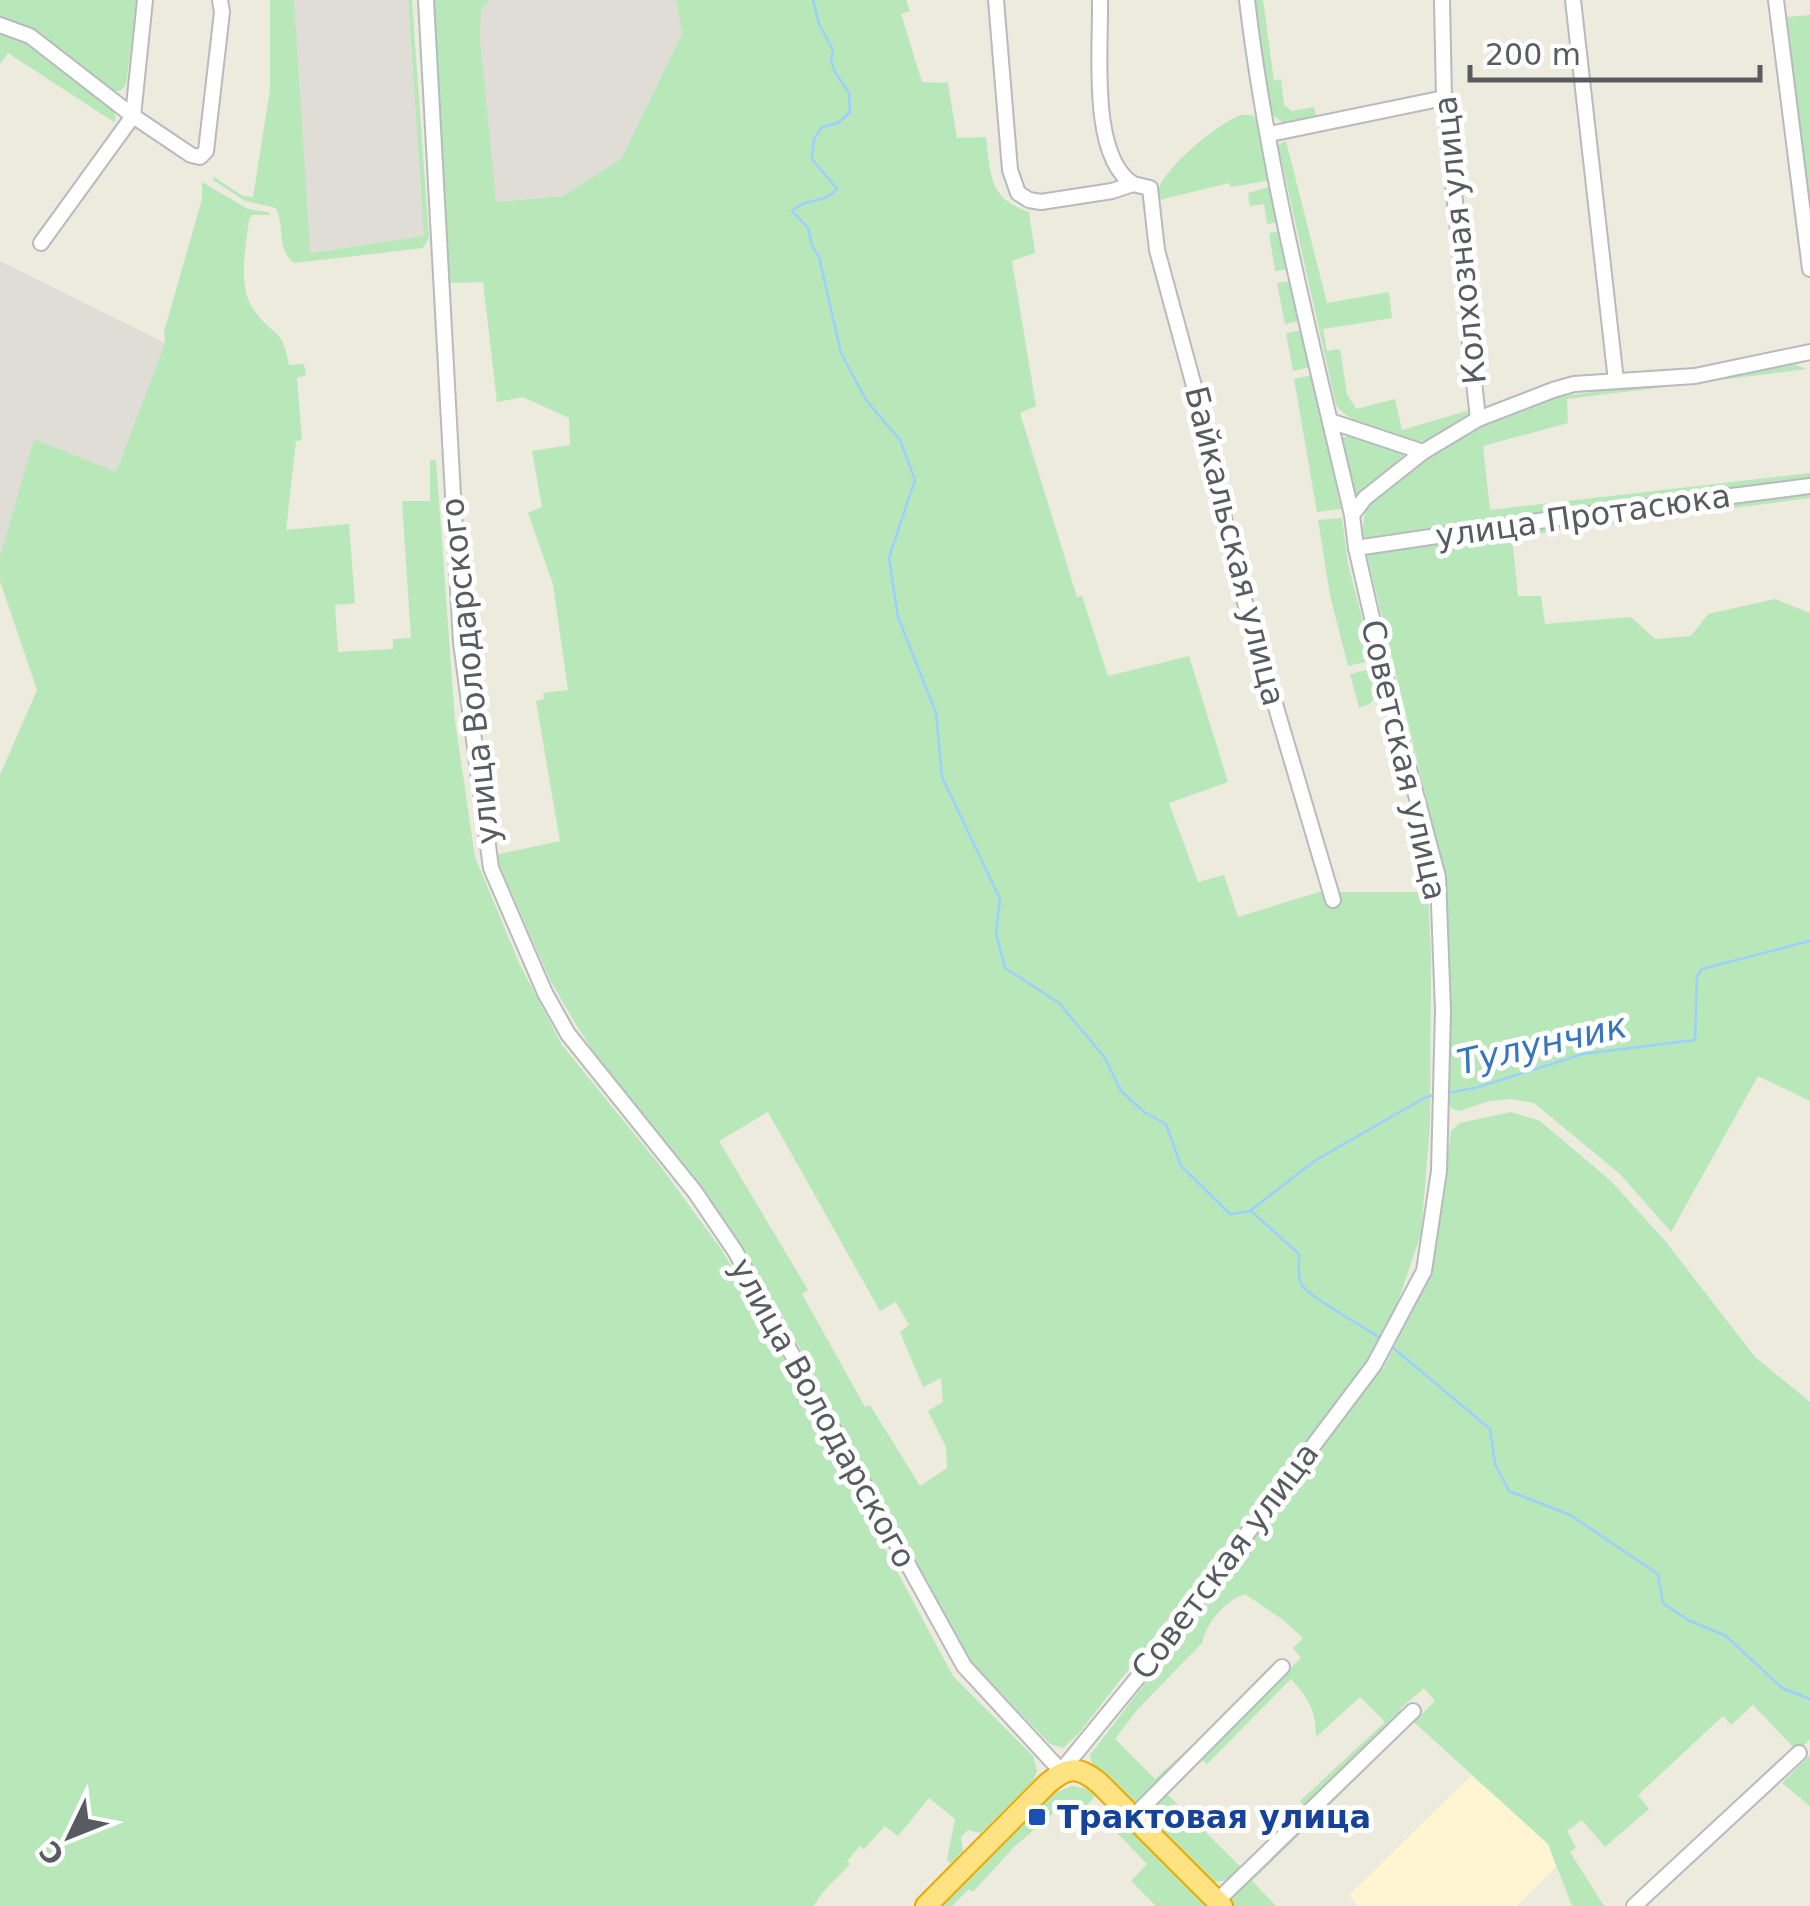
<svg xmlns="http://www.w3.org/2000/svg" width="1810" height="1906" viewBox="0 0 1810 1906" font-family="'DejaVu Sans',sans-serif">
<rect width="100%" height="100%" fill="#edeade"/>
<polygon fill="#fff6d1" points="1471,1776 1540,1834 1548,1844 1556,1867 1517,1906 1357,1906 1349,1895"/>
<g fill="#dfddd6">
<polygon points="294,0 408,0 424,236 309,253"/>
<polygon points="490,0 676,0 682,34 621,159 563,196 495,202 480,39 481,9"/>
<polygon points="0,261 165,343 116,473 34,440 0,556"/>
</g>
<g fill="#b8e7ba" fill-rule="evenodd">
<polygon points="0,0 137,0 126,85 120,91 113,91 44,39 0,20"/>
<path d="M270,0H294L310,253L424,236L408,0H412L429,238L423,248L294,263C276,249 285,226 276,208L245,201L213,180L214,177L243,196L253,197L270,90Z"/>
<path d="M431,0H490L481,9L480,39L496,202L563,196L621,159L682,34L676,0H906L910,11L901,14L922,82L948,83L957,138L986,137C991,175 988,198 1029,212L1035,253L1012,261L1036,406L1020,413L1077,597L1082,596L1108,676L1189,656L1228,782L1169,803L1198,882L1224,875L1238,917L1319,892H1428L1431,956L1430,1125L1421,1234L1396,1307L1369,1361L1079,1733L1063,1748L1050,1744L965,1655L776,1304L686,1168L596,1056L574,1021L551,982L495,855L560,841L536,701L544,699L543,693L568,690L553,584L528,513L542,507L532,451L570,445L569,418L523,397L497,402L483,282L448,283ZM768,1112L880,1311L896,1302L909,1325L900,1332L923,1387L941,1378L943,1402L928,1411L946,1447L947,1468L920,1486L870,1405L865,1407L802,1294L808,1290L719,1141Z"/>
<polygon points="1253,0 1263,0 1274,81 1281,79 1284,105 1292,111 1314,107 1316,116 1283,123 1272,114"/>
<polygon points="1810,15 1810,222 1787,17"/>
<polygon points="0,32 22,37 111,102 116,118 114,122 8,53 0,64"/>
<path d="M1241,115H1252L1257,119L1271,180L1231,187L1229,183L1155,201C1156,173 1215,125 1241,115Z"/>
<path d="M1286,141L1327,303L1389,292L1392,318L1323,329L1327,351L1340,349L1347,394L1356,409L1395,399L1402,430L1470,410C1464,423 1438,438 1423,441C1402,446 1348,423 1336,405L1278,145Z"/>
<path d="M202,182L248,209L268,212L270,215H252L249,219C246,248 236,289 256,313C276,338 282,328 289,365L304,364L306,375L297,378L302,440L296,441L286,530L349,524L355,603L335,605L338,652L393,649V639L411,638L402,501H430V460H436L455,721L475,857L520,965L562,1045L661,1167L721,1249L758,1311L953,1676L1033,1756L1037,1771L1033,1781L981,1833L968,1830L961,1837L963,1851L951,1863L947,1860L955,1819L929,1798L898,1836L885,1826L864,1849L860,1846L847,1861L850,1864C837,1879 822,1889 814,1906H0V775L37,690L0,581V556L34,439L116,472L165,343L164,332L202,199Z"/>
<polygon points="1272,186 1279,222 1267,224 1264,204 1250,206 1248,193"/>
<polygon points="1281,231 1289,269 1275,271 1269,233"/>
<polygon points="1291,281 1299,321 1285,324 1277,283"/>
<polygon points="1301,330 1310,367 1293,371 1286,333"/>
<polygon points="1793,364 1807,369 1567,399 1568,423 1483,446 1490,510 1810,473 1810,482 1620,501 1361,538 1366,506 1413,463 1460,436 1550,398"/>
<polygon points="1312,375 1341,509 1317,512 1294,379"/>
<polygon points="1349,436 1406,453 1361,493 1354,495 1341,441 1342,438"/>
<polygon points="1810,489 1810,498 1512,537 1518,596 1541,596 1545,624 1631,617 1655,639 1691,636 1708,614 1775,599 1810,613 1810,1101 1758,1076 1671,1232 1620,1174 1534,1103 1511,1099 1489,1101 1460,1111 1452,1109 1447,1102 1449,952 1443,867 1366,551"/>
<polygon points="1342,518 1348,564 1373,660 1348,666 1330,595 1318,520"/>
<polygon points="1375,668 1378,693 1370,704 1359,708 1350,674"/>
<path d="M1511,1112L1540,1121L1611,1181L1666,1242L1755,1357L1810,1402V1739L1798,1752L1753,1705L1731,1725L1723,1716L1638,1795L1649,1809L1605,1847L1582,1820L1567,1831L1576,1848L1570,1852L1604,1906H1572L1548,1844L1414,1722L1435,1701L1424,1688L1400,1709L1403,1713L1230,1880L1213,1882L1151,1822L1149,1807L1301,1658L1293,1648L1303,1638L1282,1619L1245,1594C1223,1602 1208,1621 1202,1643L1137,1710L1115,1739L1155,1779L1236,1705L1145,1796L1133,1803C1118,1798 1090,1771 1090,1755L1160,1664L1295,1479L1384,1367L1418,1300L1437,1236L1451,1131L1460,1123ZM1291,1679C1309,1699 1316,1710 1316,1737L1360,1697L1385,1722L1300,1801L1303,1805L1241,1867L1168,1795L1202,1760L1207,1764Z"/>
<polygon points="1810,1755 1810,1806 1782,1783"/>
<polygon points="1360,1766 1364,1771 1252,1881 1276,1906 1234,1906 1232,1895"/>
<polygon points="1072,1786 1088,1789 1095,1796 1080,1814 1076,1809 1059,1808 1014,1847 973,1892 969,1889 952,1906 940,1906 1023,1823 1041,1816 1039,1807 1054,1793"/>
<polygon points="1109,1809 1117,1816 1206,1906 1156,1906 1131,1881 1147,1864 1100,1815"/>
</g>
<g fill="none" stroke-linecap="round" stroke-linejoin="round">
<g stroke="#9cd1ff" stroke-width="2.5">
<path d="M813,0L819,24L833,50L831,61L835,72L849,93L850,112L838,123L822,127L814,139L812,159L837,189C823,205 805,197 792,211L808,228L812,246L819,257L841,353L866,400L900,440L915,480L889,558L898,617L936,713L942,777L1000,899L996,933L1005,968L1059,1003L1105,1058L1121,1091L1144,1112L1166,1124L1181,1166L1230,1214L1251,1211L1299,1254C1299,1264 1297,1277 1302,1285C1310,1298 1364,1326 1381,1339"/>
<polyline points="1447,1093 1475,1088 1583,1054 1695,1040 1697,977 1702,969 1810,941"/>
<polyline points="1251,1210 1316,1160 1426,1097 1434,1095"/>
<polyline points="1391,1346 1490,1429 1495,1464 1509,1491 1570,1515 1658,1574 1663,1603 1688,1620 1726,1636 1782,1688 1810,1699"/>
</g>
<defs>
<g id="minor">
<path d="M426,0L461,642L491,868L545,993L568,1034L695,1192L735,1251L964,1666L1061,1771L1148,1665L1374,1365L1424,1271L1439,1171L1443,1010L1438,877L1393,709L1356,548L1352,515C1313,348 1267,170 1247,0"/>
<polyline points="996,0 1010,170 1018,193 1029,200 1041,202 1112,191 1133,184 1150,188 1157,250 1207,434 1233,562 1333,900"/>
<path d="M1100,0C1101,48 1089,156 1133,184"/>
<polyline points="1442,0 1444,98 1478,419"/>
<polyline points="1573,0 1616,381"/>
<polyline points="1776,0 1810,269"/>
<polyline points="0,25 30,36 133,116 191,155 200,157 206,151 222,12 220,0"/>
<polyline points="1270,134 1444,98"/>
<polyline points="41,243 133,116 145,0"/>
<polyline points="1330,421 1423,452"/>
<polyline points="1352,515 1365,498 1423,452 1478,419 1553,390 1574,384 1695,376 1810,352"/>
<polyline points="1356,548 1559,518 1810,486"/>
<polyline points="1132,1818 1282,1667"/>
<polyline points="1217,1901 1413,1711"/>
<polyline points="1634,1906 1799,1753"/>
</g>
<path id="highway" d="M926,1906L1047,1784C1067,1767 1077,1765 1099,1783L1222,1906"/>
</defs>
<use href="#minor" stroke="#b7babf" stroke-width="18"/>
<use href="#highway" stroke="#eba900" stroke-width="24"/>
<use href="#minor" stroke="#fff" stroke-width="14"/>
<use href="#highway" stroke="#ffe383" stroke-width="20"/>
</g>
<rect fill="#1a4fb4" stroke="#fff" stroke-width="4" x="1027" y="1807" width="20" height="20" rx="5"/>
<g text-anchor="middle" stroke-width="10" stroke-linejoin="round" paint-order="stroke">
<g font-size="32" fill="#585c61" stroke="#fff">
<text transform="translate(1460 240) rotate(-96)" y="11">Колхозная улица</text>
<text transform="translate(1583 516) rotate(-8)" y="11">улица Протасюка</text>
<text transform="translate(1235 546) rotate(76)" y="11">Байкальская улица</text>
<text transform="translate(470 671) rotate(-96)" y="11">улица Володарского</text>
<text transform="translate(1404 760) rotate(77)" y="11">Советская улица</text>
<text transform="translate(823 1413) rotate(61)" y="11">улица Володарского</text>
<text transform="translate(1225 1561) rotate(-53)" y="11">Советская улица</text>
</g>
<g font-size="32" font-weight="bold" fill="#164399" stroke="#fff" text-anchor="start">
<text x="1057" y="1828">Трактовая улица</text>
</g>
<g font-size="35" font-style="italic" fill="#3575c1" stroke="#fff">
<text transform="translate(1542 1044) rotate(-13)" y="12">Тулунчик</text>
</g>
</g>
<g transform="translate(70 1836) rotate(227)" stroke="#ffffff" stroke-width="8" paint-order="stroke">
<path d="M0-8L18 38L0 25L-18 38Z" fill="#585c61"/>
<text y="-15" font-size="28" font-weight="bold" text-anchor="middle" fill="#585c61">С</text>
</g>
<path d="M1470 65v15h290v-15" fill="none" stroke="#585c61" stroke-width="5"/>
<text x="1485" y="65" font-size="30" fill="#585c61" stroke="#ffffff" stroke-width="8" paint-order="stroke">200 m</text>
</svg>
